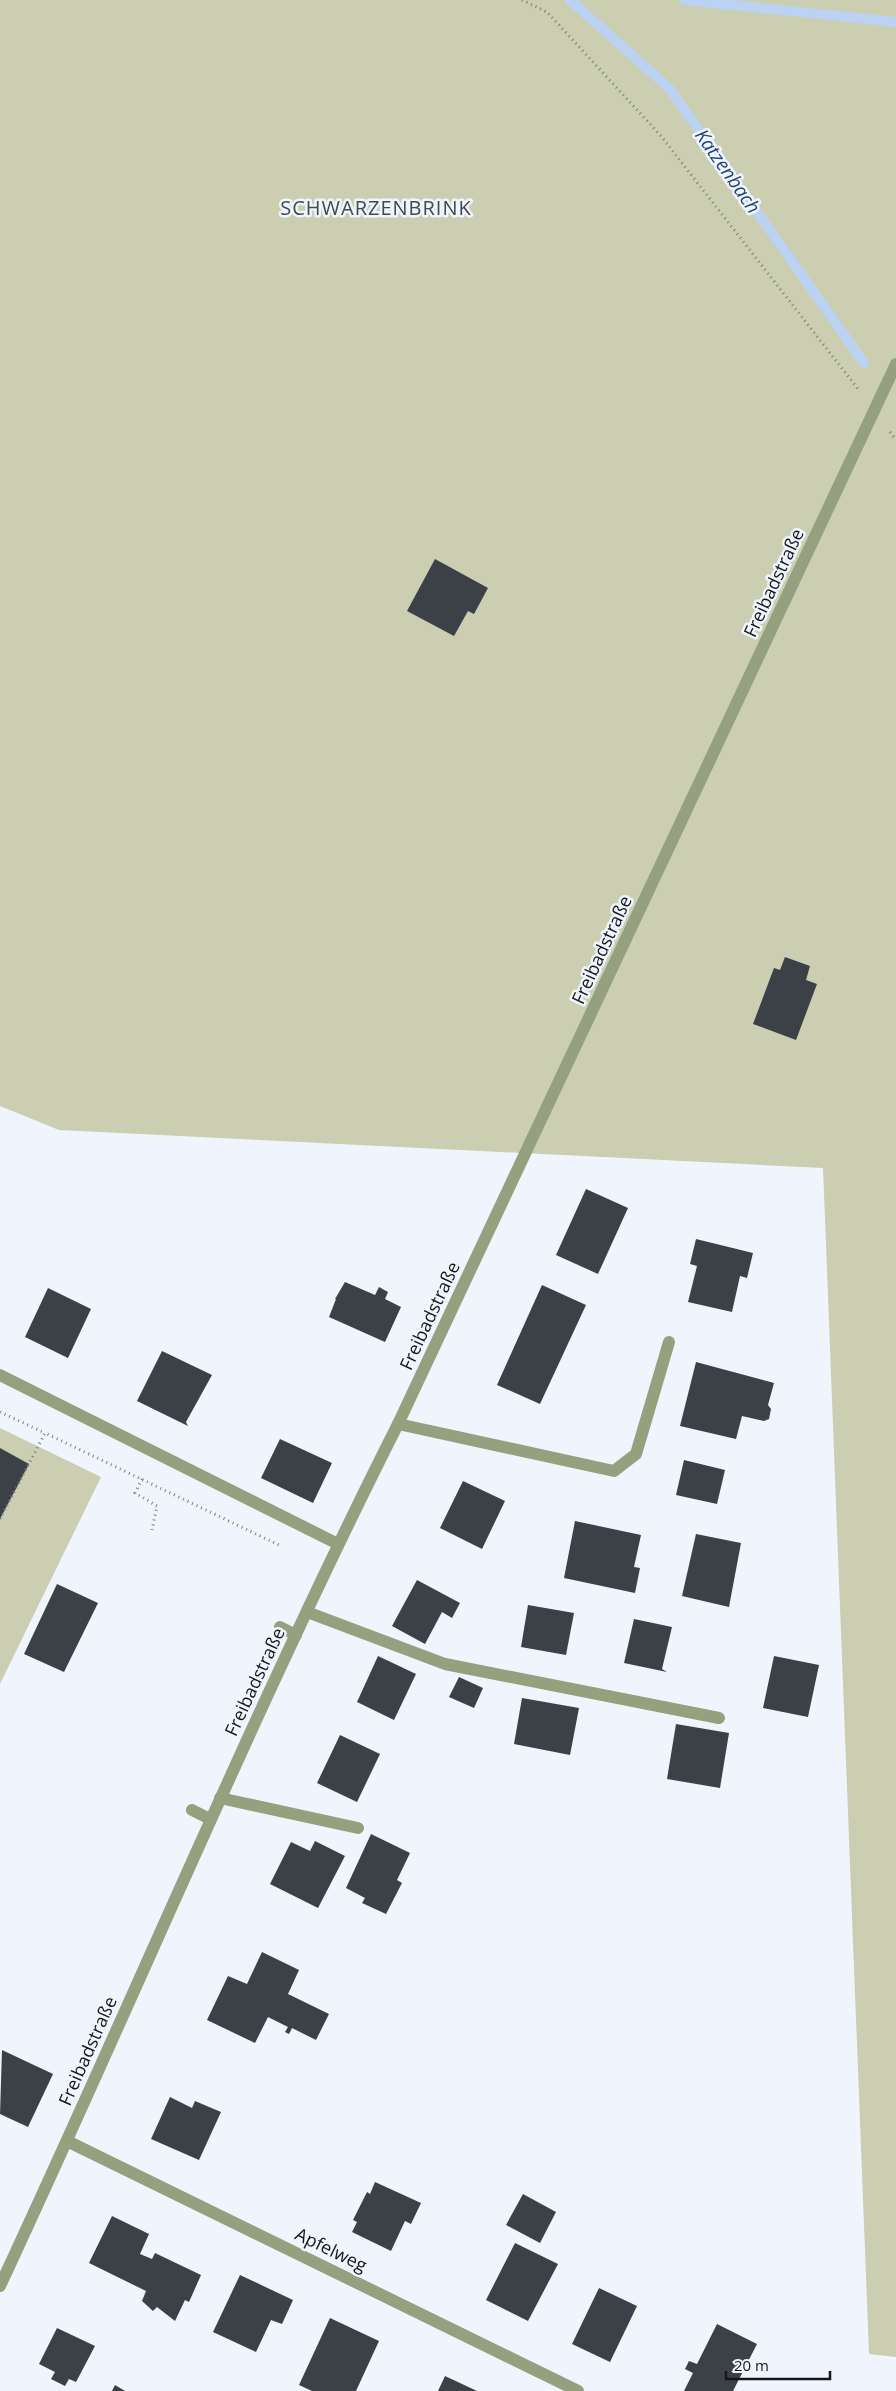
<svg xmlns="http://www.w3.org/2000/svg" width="896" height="2391" viewBox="0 0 896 2391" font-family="'Open Sans',sans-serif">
<rect width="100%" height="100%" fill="#f0f5fd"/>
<g fill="#cbceb0">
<polygon points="0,0 896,0 896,2357 869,2354 823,1168 59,1130 0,1106"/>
<polygon points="0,1428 101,1477 0,1684"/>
</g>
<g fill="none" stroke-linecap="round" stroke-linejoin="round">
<g stroke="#bbd2f3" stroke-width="10">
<polyline points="570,0 669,88 864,363"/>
<polyline points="684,0 896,22"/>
</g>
</g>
<g fill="#3c4147">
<polygon points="435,559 488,588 474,614 468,611 454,636 407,611"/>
<polygon points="785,957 810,966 806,980 817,984 796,1040 753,1024 774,968 780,970"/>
<polygon points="586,1189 628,1208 598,1274 556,1255"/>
<polygon points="696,1239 753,1253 747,1278 740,1276 732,1312 688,1302 697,1266 690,1264"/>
<polygon points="345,1282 375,1295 379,1287 388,1292 385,1299 401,1307 385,1342 329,1317 336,1299 335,1299"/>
<polygon points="542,1285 586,1305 540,1404 497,1385"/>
<polygon points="48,1288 91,1309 68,1358 25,1337"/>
<polygon points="162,1351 212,1375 186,1422 188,1426 137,1401"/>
<polygon points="696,1362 774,1383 768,1405 771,1409 769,1419 764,1421 742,1416 736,1439 680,1426"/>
<polygon points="280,1439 332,1463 313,1503 261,1478"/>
<polygon points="0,1448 29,1464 0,1519"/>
<polygon points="684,1460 725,1470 717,1504 676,1495"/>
<polygon points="463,1481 505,1501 482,1549 440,1528"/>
<polygon points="575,1521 641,1535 634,1567 640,1568 635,1593 564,1578"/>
<polygon points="696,1534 741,1543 729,1607 682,1596"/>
<polygon points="417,1580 460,1603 452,1618 442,1612 425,1644 392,1626"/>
<polygon points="57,1584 98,1603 64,1672 24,1654"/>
<polygon points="528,1605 574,1613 566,1655 521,1647"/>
<polygon points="634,1619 672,1627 662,1669 667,1672 624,1663"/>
<polygon points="378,1656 416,1674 394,1720 357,1702"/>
<polygon points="774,1656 819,1665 808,1717 763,1708"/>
<polygon points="459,1677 483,1688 474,1708 449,1697"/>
<polygon points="522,1698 579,1708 570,1755 514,1744"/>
<polygon points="676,1724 729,1733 720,1788 667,1779"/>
<polygon points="340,1735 380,1754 357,1802 317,1783"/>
<polygon points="371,1834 410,1853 397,1880 402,1883 386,1914 362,1903 365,1898 346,1888"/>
<polygon points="315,1841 345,1856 318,1908 270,1884 291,1842 310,1851"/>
<polygon points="262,1952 299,1970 288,1994 329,2014 316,2040 292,2028 289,2034 285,2032 288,2027 268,2017 255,2043 207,2020 228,1976 247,1984"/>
<polygon points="2,2050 53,2074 28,2127 0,2114"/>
<polygon points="170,2097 192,2108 195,2101 221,2112 199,2160 151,2139"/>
<polygon points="375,2182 421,2203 411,2224 405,2221 391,2251 352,2232 357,2222 353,2220 367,2192 370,2194"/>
<polygon points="523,2194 556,2212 540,2243 506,2225"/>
<polygon points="112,2216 149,2234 140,2254 152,2259 155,2253 201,2275 189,2302 185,2300 175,2321 157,2307 153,2311 142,2301 146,2291 89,2263"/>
<polygon points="515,2243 558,2264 528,2321 486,2300"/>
<polygon points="240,2275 293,2300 282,2324 271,2320 256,2352 213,2332"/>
<polygon points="599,2288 637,2306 610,2362 572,2344"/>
<polygon points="330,2318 379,2341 356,2391 312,2391 299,2385"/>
<polygon points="717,2324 757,2344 733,2391 684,2391 693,2373 685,2369 689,2361 697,2364"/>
<polygon points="57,2328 95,2346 76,2382 69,2379 65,2386 51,2379 55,2372 39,2364"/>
<polygon points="445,2376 477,2391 438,2391"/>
<polygon points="115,2385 125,2391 112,2391"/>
</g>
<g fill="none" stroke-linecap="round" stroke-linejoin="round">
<g stroke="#7a7d82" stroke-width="3" stroke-dasharray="1 4" stroke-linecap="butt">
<polyline points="522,0 547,12 661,136 858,389"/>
<polyline points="890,432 896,440"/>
<polyline points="0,1412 45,1433"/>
<polyline points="142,1479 135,1493 157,1506 152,1530"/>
<polyline points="0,1519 45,1433 279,1545"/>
</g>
<g stroke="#94a07e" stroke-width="12">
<polyline points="0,1375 338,1544"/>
<polyline points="398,1424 614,1471 636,1454 669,1342"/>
<polyline points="307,1612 445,1664 719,1718"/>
<polyline points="280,1627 296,1635"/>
<polyline points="220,1798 358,1828"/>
<polyline points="192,1810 210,1819"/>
<polyline points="67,2141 578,2391"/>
<path d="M0,2286C134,1999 255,1707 398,1424L896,364"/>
</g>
</g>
<g text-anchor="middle" stroke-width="5" stroke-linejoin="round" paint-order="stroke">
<g font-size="18" fill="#141618" stroke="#f0f5fd">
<text transform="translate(774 583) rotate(-65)" y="6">Freibadstraße</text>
<text transform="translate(602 950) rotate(-65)" y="6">Freibadstraße</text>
<text transform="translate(430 1316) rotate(-65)" y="6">Freibadstraße</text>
<text transform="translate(255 1682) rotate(-65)" y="6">Freibadstraße</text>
<text transform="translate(88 2051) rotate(-66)" y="6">Freibadstraße</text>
<text transform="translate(331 2250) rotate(26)" y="6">Apfelweg</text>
</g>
<g font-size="19" font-style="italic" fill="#24426e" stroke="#f0f5fd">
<text transform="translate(728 171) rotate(55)" y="7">Katzenbach</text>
</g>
<g font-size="20" letter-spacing="1" fill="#44484f" stroke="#f0f5fd">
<text x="376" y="215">SCHWARZENBRINK</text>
</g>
</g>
<path d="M726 2371v8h104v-8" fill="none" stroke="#141618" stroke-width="2.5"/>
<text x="734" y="2371" font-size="15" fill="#141618" stroke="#f0f5fd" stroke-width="4" paint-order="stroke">20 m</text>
</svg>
